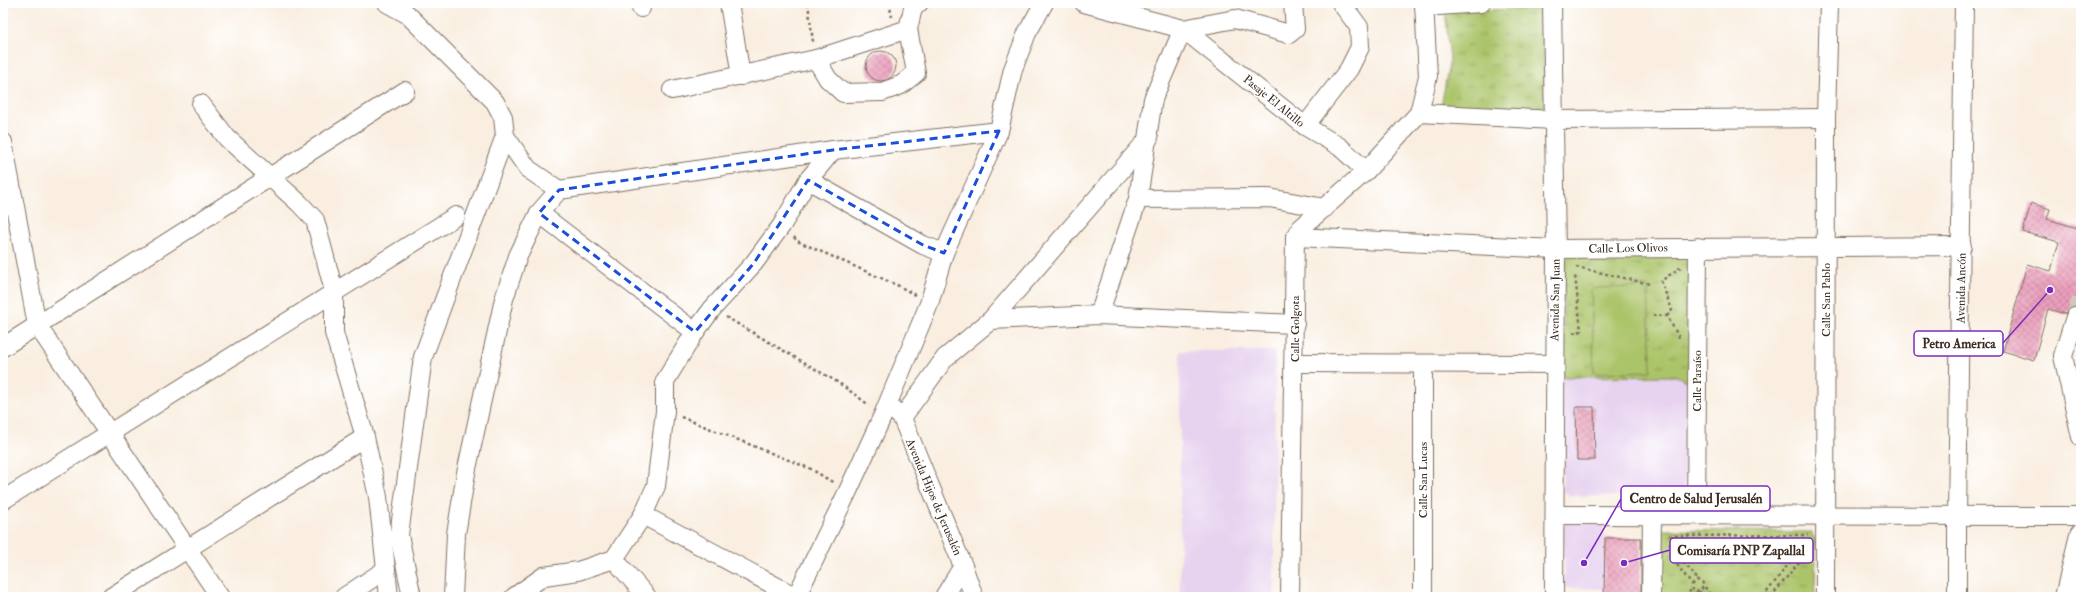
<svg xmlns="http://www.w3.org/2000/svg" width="2084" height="600" viewBox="0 0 2084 600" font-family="'IM FELL Double Pica',serif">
<defs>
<pattern id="park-tufts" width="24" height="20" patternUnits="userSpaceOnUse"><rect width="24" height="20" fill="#acc469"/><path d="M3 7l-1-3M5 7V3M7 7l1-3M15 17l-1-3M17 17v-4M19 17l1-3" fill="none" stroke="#8d9f56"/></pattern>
<pattern id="building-cross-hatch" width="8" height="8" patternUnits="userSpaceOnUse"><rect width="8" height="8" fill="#eca0bd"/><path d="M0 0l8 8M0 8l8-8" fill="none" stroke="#c08399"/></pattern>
</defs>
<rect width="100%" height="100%" fill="#fff"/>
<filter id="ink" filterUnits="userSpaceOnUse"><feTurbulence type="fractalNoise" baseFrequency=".025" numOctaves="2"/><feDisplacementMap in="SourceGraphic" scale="8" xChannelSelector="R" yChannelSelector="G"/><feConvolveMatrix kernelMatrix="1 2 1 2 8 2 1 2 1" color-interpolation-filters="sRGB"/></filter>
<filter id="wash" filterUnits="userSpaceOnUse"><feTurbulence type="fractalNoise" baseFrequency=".012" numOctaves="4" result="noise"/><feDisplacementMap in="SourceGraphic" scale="16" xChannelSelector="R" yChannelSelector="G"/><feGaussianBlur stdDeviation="0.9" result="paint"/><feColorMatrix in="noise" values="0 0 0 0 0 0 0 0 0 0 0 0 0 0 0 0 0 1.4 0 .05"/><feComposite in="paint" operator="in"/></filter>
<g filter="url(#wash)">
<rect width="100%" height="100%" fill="#f9eee0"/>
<g fill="#e7d2ef">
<polygon points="1180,351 1275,351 1274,597 1180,597"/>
<polygon points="1678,376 1689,383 1684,489 1673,497 1570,496 1563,490 1562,377"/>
<polygon points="1563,523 1604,523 1604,589 1565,588"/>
</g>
<g fill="url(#park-tufts)" stroke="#747744">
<polygon points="1543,9 1545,108 1441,106 1450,59 1445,10"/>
<polygon points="1572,254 1691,254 1689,383 1677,376 1562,377 1565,260"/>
<polygon points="1661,530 1811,532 1816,541 1815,597 1658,597 1658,538"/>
</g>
<polygon fill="#acc469" stroke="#747744" points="1648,287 1651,371 1594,373 1591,288"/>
<g id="blocks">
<g fill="url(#building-cross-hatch)">
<circle cx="881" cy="66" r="15"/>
<polygon points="2031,203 2050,209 2047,219 2081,229 2081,309 2072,307 2065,314 2048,309 2034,360 2003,351 2027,264 2051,271 2059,242 2023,232"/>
<polygon points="1576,407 1594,407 1595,460 1577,460"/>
<polygon points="1605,538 1641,538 1641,597 1604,597"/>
</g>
</g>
</g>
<g filter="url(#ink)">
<use href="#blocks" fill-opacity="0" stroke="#7e6f62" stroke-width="1"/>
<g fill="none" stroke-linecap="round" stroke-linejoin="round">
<polyline stroke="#d3c7b9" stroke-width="18" stroke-dasharray="18 9" stroke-linecap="butt" points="2075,317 2081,298"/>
<defs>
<g id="minor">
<polyline points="387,3 407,14 495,102 503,117 505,136 528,169 559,190"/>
<polyline points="640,3 641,8"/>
<polyline points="729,3 741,76"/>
<polyline points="1084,3 1183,29 1235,19 1289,34 1295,29 1293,3"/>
<polyline points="1552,3 1556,249 1554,597"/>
<polyline points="1424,7 1481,3"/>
<polyline points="816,59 828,79 843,93 882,92 901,85 916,73 908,29"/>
<polyline points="672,90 816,59 908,29 913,8 919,3"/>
<polyline points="201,104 227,138 299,203 315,220 334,291 334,333 365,437 378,497 389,597"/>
<polyline points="1419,113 1555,120 1826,118"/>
<polyline points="1305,126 1349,69 1360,47 1359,27 1341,3"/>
<polyline points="3,142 37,325 220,597"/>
<polyline points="808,180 923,245 944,253"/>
<polyline points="1138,199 1269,198 1325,208"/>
<polyline points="539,213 695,332"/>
<polyline points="1295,237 1556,249 1962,246"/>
<polyline points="1099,315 1138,199 1153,99 1183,29 1305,126 1340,147 1366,171"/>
<polyline points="2075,317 2063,356 2081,437"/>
<polyline points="991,320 1099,315 1295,324"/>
<polyline points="3,347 405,91"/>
<polyline points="1295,363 1554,364"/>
<polyline points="1423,364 1423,597"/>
<polyline points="894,410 902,418 963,566 974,597"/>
<polyline points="902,418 945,358 991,320 1149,138"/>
<polyline points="3,500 456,216"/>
<polyline points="643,515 796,597"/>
<polyline points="1555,515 2081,516"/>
<polyline points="1696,515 1698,247"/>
<polyline points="614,559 647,597"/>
<polyline points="111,597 365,437"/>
<polyline points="344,597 385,570"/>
<polyline points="412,597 399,535 423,357 505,136"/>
<polyline points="453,597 456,534 466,473 504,299 518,256 539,213 559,190 833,150 999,131"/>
<polyline points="514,597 544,576 578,571 614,559 643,515 656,486 665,411 665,381 695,332 712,309 754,263 782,225 808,180 833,150"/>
<polyline points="796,597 848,491 883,415 929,304 944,253 999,131 1013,69 1027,33 1044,3"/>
<polyline points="944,597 963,566"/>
<polyline points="1290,597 1295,237 1301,228 1366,171 1419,113 1428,76 1424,3"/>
<polyline points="1651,597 1652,515"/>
<polyline points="1825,597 1826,118 1829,3"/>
<polyline points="1957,597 1957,517 1964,3"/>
</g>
<polyline id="major" points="2066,597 2081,535"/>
</defs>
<use href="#minor" stroke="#7e6f62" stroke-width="20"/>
<use href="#major" stroke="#7e6f62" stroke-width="24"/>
<g stroke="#7e6f62" stroke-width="2.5" stroke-dasharray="3 3" stroke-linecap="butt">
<polyline points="808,3 813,42"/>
<polyline points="889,3 892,17"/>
<polyline points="794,237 797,241 899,286 915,295"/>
<polyline points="1576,267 1650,284"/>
<polyline points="1653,315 1667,316 1680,339"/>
<polyline points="1667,316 1672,310 1661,281 1681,267"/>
<polyline points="726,317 839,383 869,405"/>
<polyline points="1573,333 1581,331 1575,275"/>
<polyline points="681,417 811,469 834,483"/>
<polyline points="1669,536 1808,535"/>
<polyline points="1669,543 1698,580"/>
<polyline points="1670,555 1692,585"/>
<polyline points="1703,587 1701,590 1696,592 1692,589 1692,585 1698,580 1702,582 1711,597"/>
<polyline points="1699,591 1703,597"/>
<polyline points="1685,597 1692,589"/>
<polyline points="1763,597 1808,539"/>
<polyline points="1771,597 1807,552"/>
</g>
<use href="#minor" stroke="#fff" stroke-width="18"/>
<use href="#major" stroke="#fff" stroke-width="22"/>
</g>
</g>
<path fill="none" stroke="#1d4ed8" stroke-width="3" stroke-dasharray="8 5" stroke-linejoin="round" d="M999,131L944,253L923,245L808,180L754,263L695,332L539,213L559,190L833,150Z"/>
<g text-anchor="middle" stroke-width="3" stroke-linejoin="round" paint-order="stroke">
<g font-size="12" fill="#3b2a1e" stroke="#fff">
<text transform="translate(1274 101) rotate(39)" y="4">Pasaje El Altillo</text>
<text transform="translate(1628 248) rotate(-1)" y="4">Calle Los Olivos</text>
<text transform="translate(1961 288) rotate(-89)" y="4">Avenida Ancón</text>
<text transform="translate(1555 300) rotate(-89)" y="4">Avenida San Juan</text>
<text transform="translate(1826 300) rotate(-90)" y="4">Calle San Pablo</text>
<text transform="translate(1295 329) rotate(-90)" y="4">Calle Golgota</text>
<text transform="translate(1697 381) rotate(-90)" y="4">Calle Paraíso</text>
<text transform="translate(1423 480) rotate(-90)" y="4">Calle San Lucas</text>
<text transform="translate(934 497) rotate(67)" y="4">Avenida Hijos de Jerusalén</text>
</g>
</g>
<path fill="none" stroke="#7b2cbf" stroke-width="1.5" d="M2050 290L2003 343M1584 563L1621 499M1624 563L1670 550"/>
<g fill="#7b2cbf" stroke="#fff" stroke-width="1.5">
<circle cx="2050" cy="290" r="4"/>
<circle cx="1584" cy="563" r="4"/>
<circle cx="1624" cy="563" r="4"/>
</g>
<g fill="#fff" stroke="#7b2cbf" stroke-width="1.5">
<rect x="1914" y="331" width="89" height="25" rx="4"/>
<rect x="1621" y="486" width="149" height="25" rx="4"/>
<rect x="1670" y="538" width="143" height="25" rx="4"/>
</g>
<g font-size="13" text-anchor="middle" font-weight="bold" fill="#3b2a1e">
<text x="1959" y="348">Petro America</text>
<text x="1696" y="503">Centro de Salud Jerusalén</text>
<text x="1741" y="555">Comisaría PNP Zapallal</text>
</g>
<rect width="2084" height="600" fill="none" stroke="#fff" stroke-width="16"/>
</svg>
